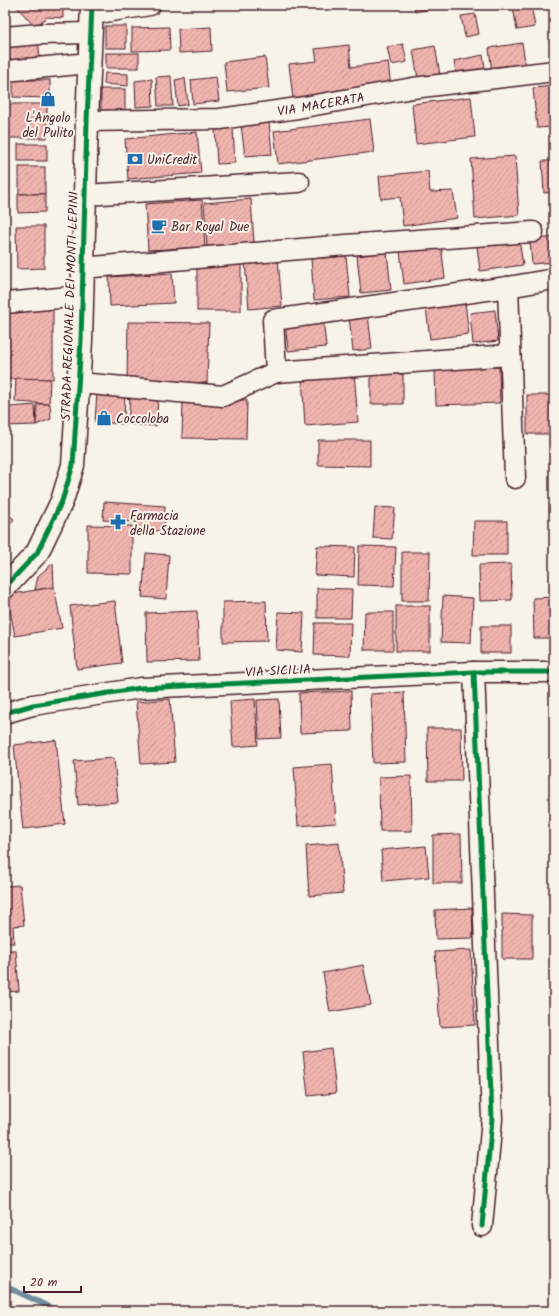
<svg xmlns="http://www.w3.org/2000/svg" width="559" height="1316" viewBox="0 0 559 1316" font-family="Kalam,sans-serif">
<defs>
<pattern id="building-hatch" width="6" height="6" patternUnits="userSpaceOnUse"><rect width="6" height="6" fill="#f0b4af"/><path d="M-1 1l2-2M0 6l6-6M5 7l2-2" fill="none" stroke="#cf9a97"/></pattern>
</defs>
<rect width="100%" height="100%" fill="#f7f3e8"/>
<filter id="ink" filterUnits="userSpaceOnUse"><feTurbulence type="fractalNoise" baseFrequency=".025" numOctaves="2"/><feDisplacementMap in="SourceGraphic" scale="8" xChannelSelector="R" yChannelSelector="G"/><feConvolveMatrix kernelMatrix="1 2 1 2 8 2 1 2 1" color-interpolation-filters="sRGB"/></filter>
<g filter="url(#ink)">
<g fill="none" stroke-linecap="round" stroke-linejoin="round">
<polyline stroke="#708c9e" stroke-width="5.5" points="5,1286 58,1311"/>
</g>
<g fill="url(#building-hatch)" stroke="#4a1f2b">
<polygon points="19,5 63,5 63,18 47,17 35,27 17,7"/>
<polygon points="414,5 453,5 415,12"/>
<polygon points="525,5 531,5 535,27 517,30 513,7"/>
<polygon points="475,14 479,34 465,37 461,16"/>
<rect x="105" y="26" width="21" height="22"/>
<polygon points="169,27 170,50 132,51 132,28"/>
<polygon points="211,27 212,51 179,53 178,29"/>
<polygon points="38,39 40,58 5,61 5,42"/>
<polygon points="522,43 526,68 492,73 489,48"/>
<polygon points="403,44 407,62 391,65 387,47"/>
<polygon points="349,45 351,67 388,62 391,87 293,99 289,64 317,61 315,49"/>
<polygon points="435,46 440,75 418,79 413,50"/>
<rect x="106" y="53" width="33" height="15"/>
<polygon points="483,55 486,74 457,79 454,61"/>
<polygon points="265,57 269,88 227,92 224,62"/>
<polygon points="105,73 128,74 128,86 104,84"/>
<polygon points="171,76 173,106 158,106 156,77"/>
<polygon points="216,77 219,101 193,104 191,80"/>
<polygon points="185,78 188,104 178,106 175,80"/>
<polygon points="152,79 153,106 136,107 135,81"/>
<polygon points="13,80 50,80 50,98 13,97"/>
<polygon points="554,86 554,127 537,128 533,88"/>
<rect x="101" y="89" width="24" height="24"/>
<polygon points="471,97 475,137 416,144 412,104"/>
<polygon points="8,104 47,104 47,138 7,138"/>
<polygon points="370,119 374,152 278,164 274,131"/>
<polygon points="269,122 272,154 245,156 241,125"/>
<polygon points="233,128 235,163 217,164 215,129"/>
<polygon points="197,132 201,173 128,179 125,139"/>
<rect x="18" y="144" width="29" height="17"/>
<polygon points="515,156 519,215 475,219 471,159"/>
<polygon points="542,161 554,161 554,192 544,193"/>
<rect x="19" y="167" width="26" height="27"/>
<polygon points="428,171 430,192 453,191 457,218 403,226 400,197 381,199 379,176"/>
<polygon points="18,194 45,194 45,212 18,213"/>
<polygon points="251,199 254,243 207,246 204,203"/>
<polygon points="202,200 205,247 148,250 145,204"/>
<polygon points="16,226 44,226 44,268 17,269"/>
<polygon points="554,237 554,262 532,264 530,240"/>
<polygon points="519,240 523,265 480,271 477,246"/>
<polygon points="441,245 445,278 404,284 400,251"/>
<polygon points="387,252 391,290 361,293 357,256"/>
<polygon points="346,256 350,297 314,300 311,259"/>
<polygon points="278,259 282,306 249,309 245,262"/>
<rect x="197" y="262" width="44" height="49"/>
<polygon points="172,273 174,303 110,306 109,277"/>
<polygon points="465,303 469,334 430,339 426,308"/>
<rect x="5" y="308" width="48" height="71"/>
<polygon points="495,310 498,341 473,344 470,313"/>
<polygon points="368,315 372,349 353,351 349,317"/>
<polygon points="323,318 326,347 288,351 285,322"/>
<polygon points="128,322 209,323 207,383 127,381"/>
<polygon points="499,367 500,403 436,405 435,369"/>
<polygon points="354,372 358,422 305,426 302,376"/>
<rect x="371" y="374" width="32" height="30"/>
<polygon points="16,378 50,379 49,404 15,402"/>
<polygon points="5,389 8,391 10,407 35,405 36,425 5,426"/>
<polygon points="97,391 125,392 124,424 95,422"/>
<rect x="527" y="395" width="27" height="39"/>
<polygon points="130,397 158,399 156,426 128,424"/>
<polygon points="183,399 247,400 246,439 182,438"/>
<polygon points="37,404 50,404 51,419 36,425"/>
<polygon points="318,440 370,440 370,466 318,465"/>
<polygon points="104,502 165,506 164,531 136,530 136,522 103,520"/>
<polygon points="375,507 395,508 392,539 373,538"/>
<polygon points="5,513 14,519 5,531"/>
<polygon points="474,521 507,521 507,555 473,555"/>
<polygon points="88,525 132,526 132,574 88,573"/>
<polygon points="317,546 355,547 354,577 315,575"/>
<polygon points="359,546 396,547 394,586 358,585"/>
<polygon points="402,552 430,552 429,601 402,601"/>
<polygon points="146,553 169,555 166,599 142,597"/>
<polygon points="53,563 54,587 35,590 38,576"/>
<polygon points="511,564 512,600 480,601 479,565"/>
<polygon points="54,587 62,628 15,636 7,595"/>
<polygon points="317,588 352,589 351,618 317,618"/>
<polygon points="443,596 473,598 471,643 441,642"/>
<polygon points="554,597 554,638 534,638 533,598"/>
<polygon points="115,601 122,663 77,669 70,606"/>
<polygon points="266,601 267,641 223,642 223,602"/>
<rect x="396" y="606" width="34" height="45"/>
<polygon points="197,611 199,661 147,662 146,613"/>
<polygon points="278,612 304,613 302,652 276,650"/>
<polygon points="365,612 393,612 393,650 364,650"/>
<polygon points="315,623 351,623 350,656 314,655"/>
<rect x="481" y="626" width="30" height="27"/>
<polygon points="351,691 352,731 300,733 299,693"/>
<polygon points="404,692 406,762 373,763 370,694"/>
<polygon points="170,699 175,762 141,764 136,702"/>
<polygon points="255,699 258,745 233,747 230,701"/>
<polygon points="279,699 281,738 259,739 257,700"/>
<polygon points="427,728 461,728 462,781 428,781"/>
<polygon points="56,740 65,824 23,829 14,745"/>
<polygon points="114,758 118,802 78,805 74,761"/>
<polygon points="332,764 336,823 298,826 294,767"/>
<polygon points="411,776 412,831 380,831 379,777"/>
<polygon points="461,834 462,883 433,883 433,835"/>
<polygon points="339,843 343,893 309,896 306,846"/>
<polygon points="426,846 429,877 383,881 381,850"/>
<polygon points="20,885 24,925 13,926 14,943 5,943 5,886"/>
<polygon points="472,908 473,938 436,939 435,910"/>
<polygon points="502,914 532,915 532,959 502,959"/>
<polygon points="5,950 16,950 19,991 5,992"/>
<polygon points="471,950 475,1025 440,1027 435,952"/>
<polygon points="363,965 371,1005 330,1012 323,973"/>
<polygon points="331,1048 336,1093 308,1096 303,1052"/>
</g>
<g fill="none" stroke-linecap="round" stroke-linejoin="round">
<defs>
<g id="minor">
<polyline points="92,14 150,5"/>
<polyline points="5,37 40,34 91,33"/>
<polyline points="5,71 90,63"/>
<path id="s1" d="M87,121L220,119L298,108L413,88L554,71"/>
<polyline points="85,195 299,182"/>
<polyline points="82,268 346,245 533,232"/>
<polyline points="508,287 515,478"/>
<polyline points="5,303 81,296"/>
<polyline points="276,372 510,355"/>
<polyline points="79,383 223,396 276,372 273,320 508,287 554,279"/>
<polyline points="474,672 492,1119 482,1226"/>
<polyline points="5,713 33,705 141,688 474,672 554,672"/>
</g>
<polyline id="tertiary" points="5,587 37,553 62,501 73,465 81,341 87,121 92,5"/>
</defs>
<use href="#minor" stroke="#4a1f2b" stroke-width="23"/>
<use href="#tertiary" stroke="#4a1f2b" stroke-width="25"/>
<use href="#minor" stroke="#f7f3e8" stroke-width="20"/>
<use href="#tertiary" stroke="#f7f3e8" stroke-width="22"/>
<defs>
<g id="cycleway">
<polyline points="5,587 37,553 62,501 73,465 81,341 87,121 92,5"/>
<polyline points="474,672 492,1119 482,1226"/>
<polyline points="5,713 33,705 141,688 474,672 554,672"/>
</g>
</defs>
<use href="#cycleway" stroke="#f7f3e8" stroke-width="8"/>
<use href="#cycleway" stroke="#00873e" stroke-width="5"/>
</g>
</g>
<defs>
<symbol id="shop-bare" viewBox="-9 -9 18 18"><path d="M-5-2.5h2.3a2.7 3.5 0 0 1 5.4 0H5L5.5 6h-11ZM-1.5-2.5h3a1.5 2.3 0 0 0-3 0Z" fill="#1f6fb2" stroke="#f7f3e8" stroke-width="2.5" paint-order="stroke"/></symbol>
<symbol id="bank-bare" viewBox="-9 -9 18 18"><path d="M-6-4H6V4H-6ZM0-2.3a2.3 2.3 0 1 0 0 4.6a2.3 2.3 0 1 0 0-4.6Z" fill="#1f6fb2" stroke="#f7f3e8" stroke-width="2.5" paint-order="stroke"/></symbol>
<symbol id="cafe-bare" viewBox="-9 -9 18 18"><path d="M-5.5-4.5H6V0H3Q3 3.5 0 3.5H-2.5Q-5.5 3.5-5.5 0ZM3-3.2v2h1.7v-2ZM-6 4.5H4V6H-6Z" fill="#1f6fb2" stroke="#f7f3e8" stroke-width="2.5" paint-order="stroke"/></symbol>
<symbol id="pharmacy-bare" viewBox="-9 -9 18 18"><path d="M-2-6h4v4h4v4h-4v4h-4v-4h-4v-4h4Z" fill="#1f6fb2" stroke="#f7f3e8" stroke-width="2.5" paint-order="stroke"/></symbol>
</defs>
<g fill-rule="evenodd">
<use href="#shop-bare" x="37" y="88" width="22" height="22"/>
<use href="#bank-bare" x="124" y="148" width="22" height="22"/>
<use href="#cafe-bare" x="148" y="215" width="22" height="22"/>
<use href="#shop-bare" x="93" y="407" width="22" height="22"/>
<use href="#pharmacy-bare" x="107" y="511" width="22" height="22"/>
</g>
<g text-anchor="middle" stroke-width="4" stroke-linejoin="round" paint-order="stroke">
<g font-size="13" fill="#4a1f2b" stroke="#f7f3e8">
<text dy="5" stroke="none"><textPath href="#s1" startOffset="235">VIA MACERATA</textPath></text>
<text transform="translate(69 306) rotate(-88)" y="5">STRADA REGIONALE DEI MONTI LEPINI</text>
<text transform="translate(278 670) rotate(-3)" y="5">VIA SICILIA</text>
</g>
<g font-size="13" fill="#4a1f2b" stroke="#f7f3e8" text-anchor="start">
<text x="48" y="122" text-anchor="middle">L'Angolo<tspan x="48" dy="15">del Pulito</tspan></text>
<text x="147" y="164">UniCredit</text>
<text x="171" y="231">Bar Royal Due</text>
<text x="116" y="423">Coccoloba</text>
<text x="130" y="520">Farmacia<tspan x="130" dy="15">della Stazione</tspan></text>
</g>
</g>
<rect width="559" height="1316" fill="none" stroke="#f7f3e8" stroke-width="20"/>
<rect x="10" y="10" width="539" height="1296" fill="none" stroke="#4a1f2b" stroke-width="1.5" filter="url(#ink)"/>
<path d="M24 1286v6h57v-6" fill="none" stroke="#4a1f2b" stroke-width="2"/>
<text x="30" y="1286" font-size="12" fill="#4a1f2b" stroke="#f7f3e8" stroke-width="3" paint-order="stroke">20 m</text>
</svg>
